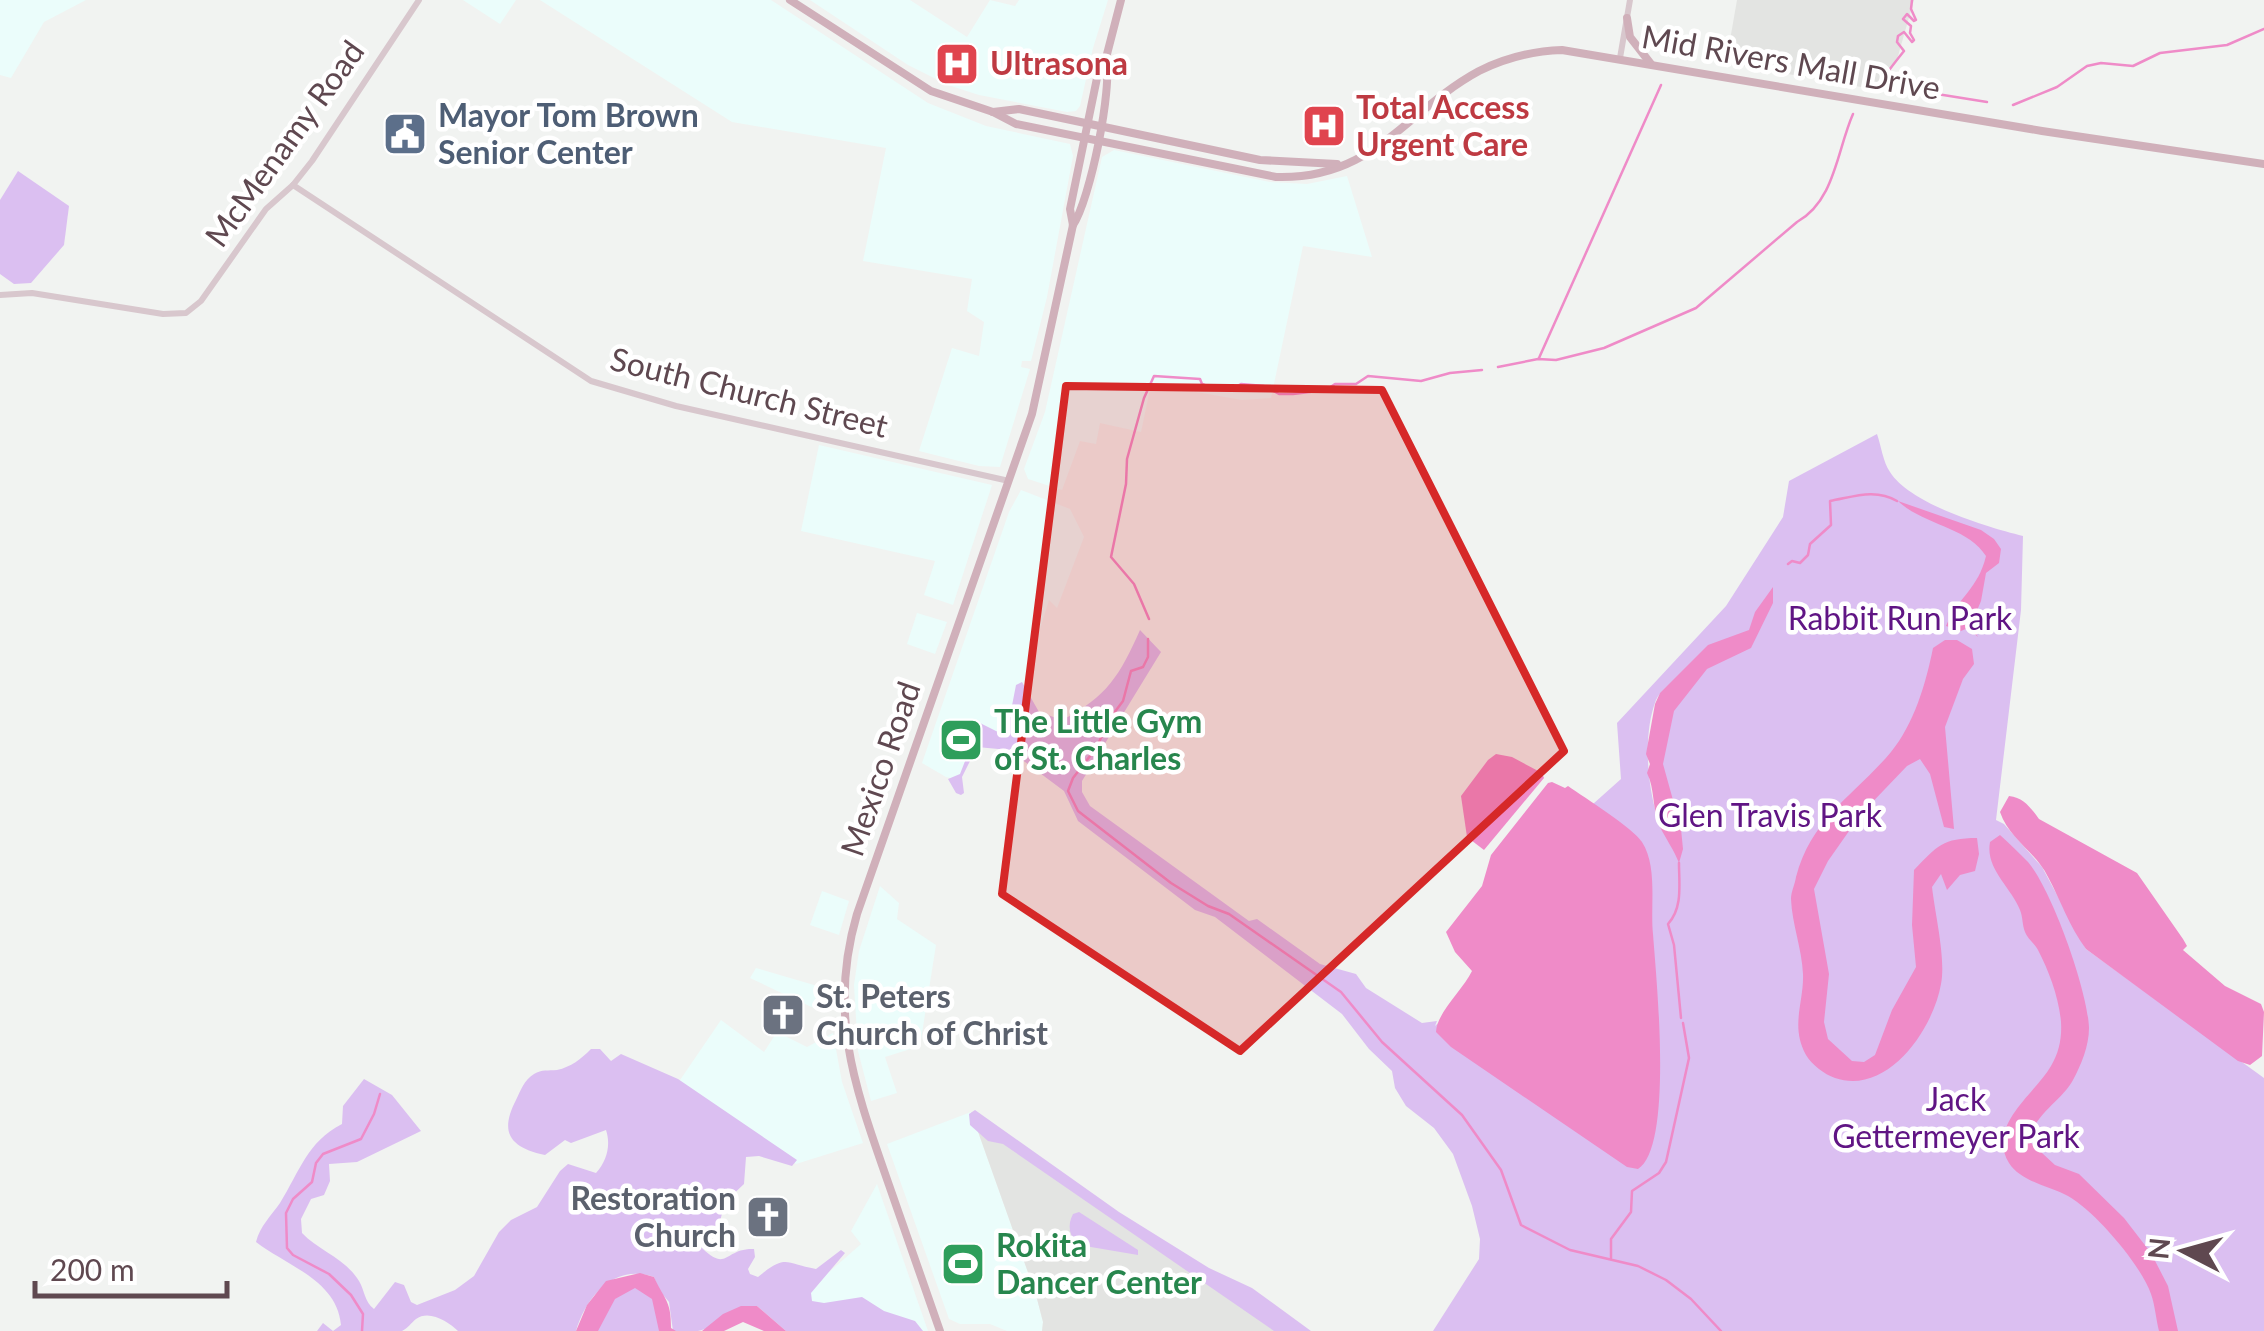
<svg xmlns="http://www.w3.org/2000/svg" width="2264" height="1331" viewBox="0 0 2264 1331" font-family="Lato,sans-serif">
<rect width="100%" height="100%" fill="#f1f3f1"/>
<g fill="#ebfdfb">
<polygon points="0,0 86,0 44,22 11,78 0,75"/>
<polygon points="463,0 516,0 500,24"/>
<polygon points="540,0 771,0 928,103 986,126 1070,144 1073,156 1047,297 1031,361 1022,361 1021,367 1030,369 1000,467 979,466 919,451 952,348 979,356 984,322 967,311 972,279 863,261 886,148 732,122"/>
<polygon points="810,0 910,0 967,37 990,0 1015,6 1019,0 1108,0 1093,48 1080,106 1076,111 1067,112 979,95 948,85 908,65"/>
<polygon points="1114,150 1270,182 1307,184 1347,176 1372,257 1303,246 1271,398 1242,400 1151,384 1141,432 1100,423 1096,444 1080,441 1062,490 1028,479 1024,469 1045,412 1102,157"/>
<polygon points="819,445 992,485 953,605 924,595 935,561 801,531"/>
<polygon points="1021,490 1070,509 1084,537 1057,608 1049,600 1005,742 978,723 959,780 946,777 922,763 1009,512"/>
<polygon points="917,613 947,622 935,654 907,644"/>
<polygon points="880,886 899,903 897,919 936,945 920,1046 885,1057 897,1093 871,1101 858,1051 854,985 859,951"/>
<polygon points="822,891 849,901 839,935 810,925"/>
<polygon points="756,968 831,990 830,1009 818,1010 750,978"/>
<polygon points="721,1020 764,1052 777,1032 807,1047 833,1033 842,1082 863,1143 796,1164 678,1083"/>
<polygon points="971,1112 1036,1295 1043,1322 1042,1331 1007,1331 990,1324 960,1324 949,1319 887,1144"/>
<polygon points="877,1184 928,1331 786,1331 812,1287 861,1244 851,1231"/>
</g>
<g fill="#e3e4e2">
<polygon points="1737,0 1914,0 1898,56 1878,90 1726,63"/>
<polygon points="971,1112 1290,1331 1042,1331 1043,1322 1036,1295"/>
</g>
<g fill="#dbbff1" fill-rule="evenodd">
<polygon points="18,171 69,206 64,245 31,283 14,284 0,274 0,200"/>
<path d="M1877,434C1881,445 1883,462 1890,472C1910,504 1987,527 2023,536L2021,610L1996,820L2004,824L2042,867L2086,949L2264,1078V1331H1433L1479,1259L1480,1239L1472,1206L1453,1154L1434,1128L1406,1106L1395,1088L1392,1071L1369,1049L1342,1014L1215,917L1195,910L1078,821L1064,791L1009,750L977,747L962,777L964,793L961,795L956,793L948,779L960,774L980,723L1002,734L1009,721L1016,685L1022,682L1039,712L1062,720C1107,697 1120,675 1140,630L1161,652L1082,781V792L1090,806L1249,921L1257,919L1320,964L1356,974L1366,988L1422,1023L1437,1021L1435,1026L1641,841L1593,804L1621,779L1617,723L1726,606L1783,517L1789,481ZM1677,677L1657,756V816C1647,783 1643,733 1656,700C1660,691 1670,685 1677,677Z"/>
<path d="M591,1049H600L611,1061L621,1054L678,1079L797,1160L792,1166L759,1156L746,1157L744,1184L725,1202L718,1229L691,1226L684,1231C689,1241 694,1240 702,1248C728,1273 724,1248 754,1249L755,1257L748,1269L750,1274L758,1277C787,1253 785,1264 816,1269L841,1250L845,1253L811,1293L812,1301L824,1303L862,1297L884,1311L915,1321L923,1331H786L757,1306C722,1307 720,1327 698,1331C690,1331 680,1331 673,1331L669,1302L659,1290L654,1277C615,1263 586,1296 576,1331H458C449,1322 429,1309 416,1319C411,1323 408,1328 402,1331H317L323,1323L333,1331L341,1325C337,1280 287,1266 256,1242C260,1226 271,1216 280,1203C300,1171 307,1142 342,1124L343,1106L364,1079L392,1095L421,1131L357,1162L329,1164L330,1181L324,1195L311,1199L301,1219L302,1233C319,1251 345,1258 359,1281C365,1291 364,1301 374,1309L395,1282L404,1285L411,1302L417,1305L455,1290L474,1276L499,1232L511,1220L537,1207L560,1171L568,1164L596,1173C607,1161 611,1145 606,1130L571,1143L565,1140L545,1155C510,1147 499,1133 516,1100C521,1090 524,1080 534,1074C542,1069 548,1071 557,1070C571,1067 581,1059 591,1049Z"/>
<polygon points="975,1110 1119,1212 1209,1268 1252,1288 1311,1331 1274,1331 1003,1144 988,1141 970,1125 969,1114"/>
<path d="M1079,1212L1138,1250V1255L1079,1245C1069,1237 1067,1225 1073,1214Z"/>
<polygon points="646,1284 669,1331 588,1331 612,1291"/>
</g>
<g fill="#ef8bc8">
<path d="M1898,501L1981,530L1994,539L2001,549L1999,563L1986,573L1981,601L1971,625L1978,637L1968,628L1961,631L1946,626C1959,596 1978,589 1986,556C1968,527 1923,525 1898,501Z"/>
<path d="M1773,587V603L1751,648L1707,669L1674,711L1663,764L1681,829L1683,849L1679,863C1674,850 1666,839 1660,827C1652,810 1655,788 1647,773L1650,764L1646,754L1655,704L1660,693L1708,645L1749,630L1755,612Z"/>
<path d="M1945,640H1957L1972,649L1974,664L1963,679L1945,727L1954,829L1944,827L1930,774L1920,759L1907,766L1861,814L1828,861L1814,889L1829,974L1824,1022L1828,1039L1852,1061L1864,1062L1875,1055L1892,1010L1916,967L1912,925L1914,870C1937,846 1943,838 1977,838L1979,854L1975,871L1960,875L1947,890L1941,874L1932,887C1935,914 1946,959 1941,984C1933,1030 1887,1096 1835,1078C1824,1074 1812,1065 1806,1055C1790,1026 1804,1003 1803,974C1802,949 1792,924 1791,899C1791,892 1795,884 1796,877C1812,817 1854,796 1891,752C1914,724 1926,683 1933,648Z"/>
<polygon points="1496,754 1512,757 1542,773 1544,778 1484,850 1467,837 1461,796 1488,760"/>
<path d="M1552,782L1565,788L1568,786C1585,798 1633,828 1642,842C1658,867 1650,906 1653,934C1656,975 1674,1147 1638,1169L1627,1167L1451,1047L1436,1032C1437,1012 1463,990 1472,971L1455,952L1446,932L1482,886L1491,855L1548,783Z"/>
<path d="M2009,796C2024,798 2030,807 2039,819L2137,873L2183,939L2187,946L2183,950L2225,986L2261,1004L2264,1012L2262,1056L2250,1065L2238,1061L2086,949C2069,926 2061,901 2048,877C2036,852 2009,839 2000,812Z"/>
<path d="M2000,835C2010,844 2019,853 2028,862C2052,890 2088,991 2089,1028C2089,1046 2081,1065 2073,1080C2062,1101 2030,1117 2030,1142L2055,1165L2079,1174L2124,1218L2151,1253L2168,1286L2178,1331H2159C2156,1319 2155,1305 2151,1294C2141,1265 2095,1211 2068,1196C2050,1186 2021,1182 2009,1163C1986,1126 2035,1094 2051,1066C2059,1053 2062,1038 2061,1022C2059,998 2049,971 2038,950C2035,944 2027,938 2025,932C2022,925 2023,917 2020,910C2011,887 1985,869 1990,842Z"/>
<path d="M640,1273L654,1277C665,1301 671,1300 671,1328L676,1331H659L652,1299L635,1288L615,1299L598,1331H576L587,1305L606,1281Z"/>
<polygon points="741,1306 757,1306 786,1331 764,1331 743,1322 724,1331 702,1331 723,1314"/>
</g>
<g fill="none" stroke-linecap="round" stroke-linejoin="round">
<g stroke="#ef8bc8" stroke-width="2.5">
<path d="M1878,87C1883,77 1896,61 1904,51L1897,42L1898,36L1904,32L1912,42L1914,40L1910,33L1911,26L1903,19L1907,14L1914,21L1916,20L1911,9L1912,0"/>
<polyline points="1912,90 1987,102"/>
<polyline points="2013,105 2057,87 2087,66 2101,63 2133,66 2160,53 2227,45 2264,29"/>
<polyline points="1539,358 1661,85"/>
<path d="M1498,367L1538,359L1556,360L1604,348L1696,308L1797,222C1835,201 1837,150 1853,114"/>
<path d="M1788,564L1792,561L1800,563L1808,555L1810,544L1831,525L1830,501C1853,497 1875,488 1897,501"/>
<path d="M1149,619L1134,584L1111,557L1126,484L1127,459L1144,398L1154,376L1200,379L1202,384C1213,389 1230,391 1241,384L1264,386L1279,394H1293L1326,390L1335,384H1356L1368,376L1421,381L1450,373L1482,370"/>
<polyline points="1148,639 1148,657 1143,667 1131,671 1123,701 1108,721 1097,747 1073,778 1068,791 1078,811 1171,883 1208,906 1229,914 1341,992 1382,1042 1462,1115 1501,1170 1521,1225 1570,1250 1638,1266 1666,1280 1691,1299 1721,1331"/>
<path d="M1679,863C1679,884 1683,908 1668,924L1674,945L1681,1018"/>
<polyline points="1611,1258 1611,1239 1631,1212 1632,1191 1659,1173 1666,1162 1689,1058 1683,1023"/>
<polyline points="362,1331 363,1314 351,1295 329,1274 293,1255 287,1248 286,1213 293,1199 312,1182 316,1163 323,1154 361,1139 374,1114 380,1094"/>
</g>
<g stroke="#d8c7cd" stroke-width="6">
<polyline points="1620,58 1630,0"/>
<polyline points="293,185 591,381 676,406 1009,481"/>
<polyline points="0,295 32,293 163,314 186,313 201,301 266,209 293,185 312,161 419,0"/>
</g>
<g stroke="#d0b0ba" stroke-width="8">
<path d="M790,0L931,91L993,112L1016,124L1276,177C1374,180 1405,111 1479,71C1505,58 1533,51 1562,50L2042,131L2264,164"/>
<polyline points="1627,18 1630,37 1651,64"/>
<polyline points="993,112 1019,109 1260,160 1337,164"/>
<path d="M1073,225C1090,200 1113,88 1106,58"/>
<path d="M940,1331C923,1282 906,1233 889,1185C856,1090 827,1016 857,914L1032,414L1073,225L1070,209L1097,78L1106,58L1121,0"/>
</g>
</g>
<path fill="#d62828" fill-opacity="0.2" stroke="#d62828" stroke-width="8" stroke-linejoin="round" d="M1066,386L1382,390L1564,751L1240,1051L1002,894Z"/>
<defs>
<symbol id="hospital-square" viewBox="-11 -11 22 22"><rect x="-9" y="-9" width="18" height="18" rx="4" fill="#e0444e" stroke="#fff"/><path d="M-5-5h3v3.5h4V-5h3V5h-3V1.5h-4V5h-3Z" fill="#fff"/></symbol>
<symbol id="civic-square" viewBox="-11 -11 22 22"><rect x="-9" y="-9" width="18" height="18" rx="4" fill="#5c6f8a" stroke="#fff"/><path d="M-.6-6.5H3V-4.5H.6V-3L4-1V1h2V6H-6V1h2V-1L-.6-3ZM-1.2 2.5V6h2.4V2.5Z" fill="#fff"/></symbol>
<symbol id="stadium-square" viewBox="-11 -11 22 22"><rect x="-9" y="-9" width="18" height="18" rx="4" fill="#2e9e5b" stroke="#fff"/><path d="M0-5a6.5 5 0 1 0 0 10a6.5 5 0 1 0 0-10ZM-3.5-1.8h7v3.6h-7Z" fill="#fff"/></symbol>
<symbol id="church-square" viewBox="-11 -11 22 22"><rect x="-9" y="-9" width="18" height="18" rx="4" fill="#6b7280" stroke="#fff"/><path d="M-1.2-6h2.4v3.5h3.3v2.4h-3.3V6h-2.4V-.1h-3.3v-2.4h3.3Z" fill="#fff"/></symbol>
</defs>
<g fill-rule="evenodd">
<use href="#hospital-square" x="932" y="39" width="50" height="50"/>
<use href="#hospital-square" x="1299" y="101" width="50" height="50"/>
<use href="#civic-square" x="380" y="109" width="50" height="50"/>
<use href="#stadium-square" x="936" y="715" width="50" height="50"/>
<use href="#church-square" x="758" y="990" width="50" height="50"/>
<use href="#church-square" x="743" y="1192" width="50" height="50"/>
<use href="#stadium-square" x="938" y="1239" width="50" height="50"/>
</g>
<g text-anchor="middle" stroke-width="9" stroke-linejoin="round" paint-order="stroke">
<g font-size="32" fill="#5f4850" stroke="#fff">
<text transform="translate(1791 63) rotate(10)" y="11">Mid Rivers Mall Drive</text>
<text transform="translate(285 144) rotate(-54)" y="11">McMenamy Road</text>
<text transform="translate(749 393) rotate(14)" y="11">South Church Street</text>
<text transform="translate(881 769) rotate(-71)" y="11">Mexico Road</text>
</g>
<g font-size="32" font-weight="bold" fill="#be3a42" stroke="#fff" text-anchor="start">
<text x="990" y="75">Ultrasona</text>
<text x="1356" y="119">Total Access<tspan x="1356" dy="37">Urgent Care</tspan></text>
</g>
<g font-size="32" font-weight="bold" fill="#4e5e75" stroke="#fff" text-anchor="start">
<text x="438" y="127">Mayor Tom Brown<tspan x="438" dy="37">Senior Center</tspan></text>
</g>
<g font-size="32" fill="#601584" stroke="#fff">
<text x="1900" y="630">Rabbit Run Park</text>
<text x="1770" y="827">Glen Travis Park</text>
<text x="1956" y="1111">Jack<tspan x="1956" dy="37">Gettermeyer Park</tspan></text>
</g>
<g font-size="32" font-weight="bold" fill="#27864d" stroke="#fff" text-anchor="start">
<text x="994" y="733">The Little Gym<tspan x="994" dy="37">of St. Charles</tspan></text>
<text x="996" y="1257">Rokita<tspan x="996" dy="37">Dancer Center</tspan></text>
</g>
<g font-size="32" font-weight="bold" fill="#5b616d" stroke="#fff" text-anchor="start">
<text x="816" y="1008">St. Peters<tspan x="816" dy="37">Church of Christ</tspan></text>
<text x="736" y="1210" text-anchor="end">Restoration<tspan x="736" dy="37">Church</tspan></text>
</g>
</g>
<g transform="translate(2184 1251) rotate(276)" stroke="#ffffff" stroke-width="8" paint-order="stroke">
<path d="M0-8L18 38L0 25L-18 38Z" fill="#5f4850"/>
<text y="-15" font-size="28" font-weight="bold" text-anchor="middle" fill="#5f4850">N</text>
</g>
<path d="M35 1281v15h192v-15" fill="none" stroke="#5f4850" stroke-width="5"/>
<text x="50" y="1281" font-size="30" fill="#5f4850" stroke="#ffffff" stroke-width="8" paint-order="stroke">200 m</text>
</svg>
